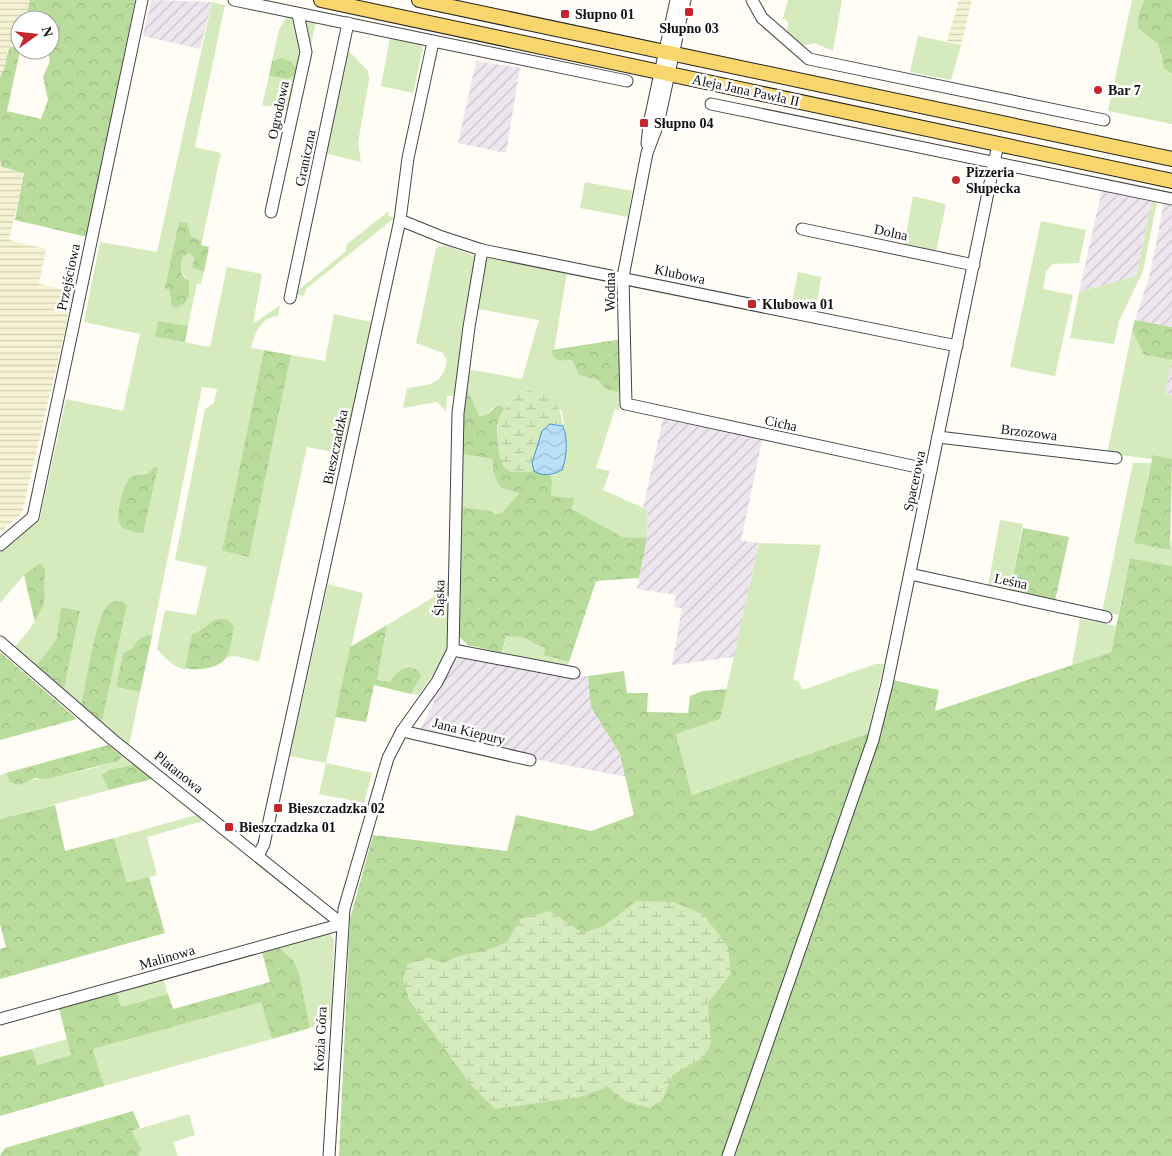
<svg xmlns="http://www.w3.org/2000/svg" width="1172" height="1156" viewBox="0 0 1172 1156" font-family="Georgia,serif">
<defs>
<pattern id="industrial-furrows" width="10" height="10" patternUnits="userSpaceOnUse" patternTransform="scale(1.25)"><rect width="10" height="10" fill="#eee6ef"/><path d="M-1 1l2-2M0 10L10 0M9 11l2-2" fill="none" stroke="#cbc4cc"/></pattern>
<pattern id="farmland-rules" width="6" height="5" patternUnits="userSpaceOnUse" patternTransform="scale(1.25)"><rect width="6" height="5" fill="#f6f3d4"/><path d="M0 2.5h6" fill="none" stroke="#d2cfb5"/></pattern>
<pattern id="forest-crowns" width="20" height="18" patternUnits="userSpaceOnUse" patternTransform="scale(1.25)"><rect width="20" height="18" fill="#b9dc9c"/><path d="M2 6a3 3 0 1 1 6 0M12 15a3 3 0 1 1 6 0" fill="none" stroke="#9ebc85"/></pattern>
<pattern id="wetland-marsh" width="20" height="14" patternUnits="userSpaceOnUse" patternTransform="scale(1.25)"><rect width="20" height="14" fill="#d5ebbd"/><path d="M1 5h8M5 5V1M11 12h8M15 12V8" fill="none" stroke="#b6c8a1"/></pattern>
<pattern id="water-waves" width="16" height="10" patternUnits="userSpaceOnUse" patternTransform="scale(1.25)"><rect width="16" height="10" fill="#b9e0f7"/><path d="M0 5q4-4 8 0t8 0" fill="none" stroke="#9ebfd3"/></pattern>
</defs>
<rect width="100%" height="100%" fill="#fffdf5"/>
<g fill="url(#industrial-furrows)">
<polygon points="151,0 212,2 200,49 143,36"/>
<polygon points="476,61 520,68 506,153 458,143"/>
<polygon points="1102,190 1152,201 1136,276 1079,292"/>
<polygon points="1164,203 1172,205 1172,327 1135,320 1150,274"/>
<polygon points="1172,359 1172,395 1165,393"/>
<polygon points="663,419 762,440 741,541 759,543 734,657 672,665 682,608 674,607 676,595 637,589 647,538 648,511 643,507"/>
<polygon points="463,657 567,677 588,676 591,707 620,754 627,777 513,755 420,730 434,703 428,701 452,660"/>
</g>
<g fill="url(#farmland-rules)">
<polygon points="0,0 30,0 26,17 14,26 11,46 7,52 5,71 0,77"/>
<polygon points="959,0 972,0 961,45 947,41"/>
<polygon points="0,160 2,167 25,173 9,240 46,249 39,284 74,292 22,513 0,532"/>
</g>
<g fill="#d5ebbd" fill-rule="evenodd">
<polygon points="788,0 842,0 833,51 815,43 802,46 787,34 788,22 783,18"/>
<polygon points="1132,0 1145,0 1139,9 1138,28 1158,44 1161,58 1172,73 1172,124 1108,111"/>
<path d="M212,2L225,5L195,147L221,153L202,241L191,236L187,223L179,222L169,289L171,302L187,280C180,273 179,262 185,253H190L194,258L192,268L204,272L201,284H197L188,326L158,321L156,337L210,347L227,267L262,274L253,324L280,305L278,316C260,317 255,334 251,348L264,350L222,551L249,557L291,355L325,361L334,314L371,322L343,454L307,447L259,662L236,656L227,657L234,627L209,623L200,632L192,634L185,670C174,667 164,657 157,649L165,610L196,615L207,567L175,560L205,409L214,403L217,389L202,387L152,636C141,634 141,641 135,647C132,650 127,652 123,653L116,687L140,692L129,746L102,722L127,605L100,621L81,706L64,689L80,611L61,607L56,640L36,666L14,648C41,616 45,612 45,569L24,575L0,603V551L40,518L66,399L123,411L140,334L84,322L100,242L157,252ZM154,467L119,523L123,494L141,474L149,473Z"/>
<path d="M287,16H294L304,52L298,68C288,61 284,58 272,61L279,30Z"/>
<polygon points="305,20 316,21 310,50"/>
<polygon points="918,36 961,45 951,80 910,72"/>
<polygon points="390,37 421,44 423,49 413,93 381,86"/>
<polygon points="346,48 368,71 369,80 358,143 361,162 324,153"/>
<polygon points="299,75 291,110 262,105 269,76 287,79"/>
<polygon points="585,182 632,191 628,217 580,208"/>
<polygon points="913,196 946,204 936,252 904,245"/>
<polygon points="1152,201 1157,202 1143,271 1119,321 1114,344 1070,338 1079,292 1136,276"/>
<polygon points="389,211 388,216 393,217 393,219 306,289 304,296 294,294 346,251 347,244"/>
<polygon points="1041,221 1086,230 1079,263 1052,264 1046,272 1043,289 1073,295 1055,376 1010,367"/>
<path d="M445,245L475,256L455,396H447L446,411L437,402L403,408L407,388C429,385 443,385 447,360L443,353L416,343L436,248Z"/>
<polygon points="486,257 567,272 553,357 559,361 572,360 579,375 598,380 607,390 619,392 619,410 615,409 596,468 610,471 603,490 648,510 647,538 623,537 572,509 573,498 550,496 552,480 550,475 557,473 565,432 562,411 515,396 504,409 502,406 492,408 487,415 479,416 477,414 466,387 467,369 522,379 539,320 477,309"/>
<polygon points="798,272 821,277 816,311 791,306"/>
<polygon points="1132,331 1144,355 1172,360 1165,393 1172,395 1172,459 1153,455 1152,459 1111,454 1108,449"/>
<polygon points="462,454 493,459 493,471 519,493 502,513 495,514 459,507"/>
<polygon points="1133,463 1151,463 1134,543 1170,549 1172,538 1172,566 1130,558 1118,615 1102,612"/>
<polygon points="1000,520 1023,524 1010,591 988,586"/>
<polygon points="759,543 821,545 793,680 798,681 803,690 875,664 884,664 868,734 692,795 676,734 720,719"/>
<path d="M451,582L448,653L419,695L411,694L421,676C408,661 399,666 390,682L377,680L387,625L432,598L441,585Z"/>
<polygon points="328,584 363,593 326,763 372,773 364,803 319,794 326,763 290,756"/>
<polygon points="1080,619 1116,626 1111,652 1072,665"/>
<polygon points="506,636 522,637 546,650 545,655 569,662 567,668 503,653"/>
<path d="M122,756L134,765L112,769L101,773L109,790L0,819V775L6,773L10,782C29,781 113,769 122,756Z"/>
<polygon points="196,815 203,821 147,837 157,875 127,884 114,838"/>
<polygon points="330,933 334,940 331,1018 326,1023 310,1028 299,973 279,948"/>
<polygon points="164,980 168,994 121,1007 117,993"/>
<polygon points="261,1001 272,1039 104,1086 93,1049"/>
<polygon points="67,1039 71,1055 36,1065 32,1049"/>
<polygon points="189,1114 195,1135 173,1142 178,1156 140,1156 138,1152 141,1151 132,1131"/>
</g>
<g fill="url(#forest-crowns)">
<path d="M30,0H135L87,237L15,220L24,173L2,167L0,160V77C8,67 4,56 11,46L20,51L7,111L41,119L48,100L43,77L50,61L47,50H50V20H22L26,17Z"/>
<path d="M1172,0V73H1171L1164,68L1158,44L1138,28C1138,18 1138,9 1145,0Z"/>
<polygon points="281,58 288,60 298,68 299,75 287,79 269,76 272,61"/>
<path d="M179,222L187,223L191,236L202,241L201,245L209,247L204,272L192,268L194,258L190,253L183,256C180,265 179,276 189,281V296L184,304L175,308L172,306L169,290L165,288Z"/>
<polygon points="1135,320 1172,327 1172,360 1144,355 1132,331"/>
<polygon points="158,321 188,326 185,342 155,337"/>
<polygon points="622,339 619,392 607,390 598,380 579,375 572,360 559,361 553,357 552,350"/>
<polygon points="264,350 291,355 249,557 222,551"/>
<path d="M466,387L479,416L487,415L496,406H502L504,409C488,434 502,451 517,472L534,471L550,475L552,480L551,496L574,498L572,509L623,537L647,538L639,578L596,581L569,662L544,655L545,649L522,637L506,636L502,653L468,645L457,635L459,507L490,511L495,514L502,513L519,493L500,487L493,471V459L462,454Z"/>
<polygon points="1153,455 1172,459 1170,550 1134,543"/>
<path d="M154,467H158L143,533C137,532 126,531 121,526C114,519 123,485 130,478C136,474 142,475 149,473Z"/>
<polygon points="1023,528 1069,537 1055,601 1010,591"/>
<polygon points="1130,558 1172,566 1172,1156 339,1156 350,919 373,835 507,851 516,815 591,831 634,815 620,754 591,707 588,676 624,671 627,693 648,693 647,712 688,713 690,696 703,691 727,689 720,719 676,734 692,795 881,729 892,680 939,690 935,711 1111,652"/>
<polygon points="40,563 45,569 44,604 35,622 24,575"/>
<path d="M120,601L127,605L102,722L81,706C86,685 95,617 109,604C112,601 115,601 120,601Z"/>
<polygon points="61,607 80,611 64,689 36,666 56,640"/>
<path d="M222,619L228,620L234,627C232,635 231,651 226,658C218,669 197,671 185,668L192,634C205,631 209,618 222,619Z"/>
<path d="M387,625L377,680L390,682C397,670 405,662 419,671L421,676L411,694L374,685L366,722L335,717L350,647Z"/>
<polygon points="147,635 152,636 140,692 116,687 123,653 132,649 139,639"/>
<polygon points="0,652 77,719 0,740"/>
<polygon points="108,745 122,756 118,761 47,779 35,778 19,785 10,782 6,773"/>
<polygon points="134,765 152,779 109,790 101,774 112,769"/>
<polygon points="55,805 65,851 114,838 127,883 149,877 165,933 0,979 0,949 6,947 0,924 0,819"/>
<polygon points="279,948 293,960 299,973 310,1028 272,1039 261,1002 93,1049 104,1086 0,1116 0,1057 32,1049 37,1065 71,1055 59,1009 117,993 121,1007 168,994 173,1009 270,982 262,952"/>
<polygon points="133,1111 140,1128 132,1131 142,1151 138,1152 140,1156 0,1156 5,1148"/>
</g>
<g fill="url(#wetland-marsh)">
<path d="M521,391C546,390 561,401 563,426L556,424L542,431L534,458V471C526,471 513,474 507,470C497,464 496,427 499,418C504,408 513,398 521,391Z"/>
<polygon points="636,901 674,902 704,915 728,947 731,974 708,1003 711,1044 704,1057 673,1075 662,1101 649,1108 625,1101 608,1087 580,1097 495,1109 471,1085 409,1000 403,979 407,964 428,958 443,963 459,956 488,950 507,942 520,919 549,911 583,933 604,926"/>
</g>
<path fill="url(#water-waves)" stroke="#3f96cf" d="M550,424L563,426C568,440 567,457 562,470C553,475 542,477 534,471L532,463L542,431Z"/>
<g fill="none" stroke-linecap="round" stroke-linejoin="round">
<defs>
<g id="minor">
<polyline points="234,0 627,81"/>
<polyline points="685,0 658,124 647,153 623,277 626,404 931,470"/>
<polyline points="752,0 762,18 809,59 1104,120"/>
<polyline points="711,104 1172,199"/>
<polyline points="647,144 649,124 676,0"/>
<polyline points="271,212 306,52 298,14"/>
<polyline points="400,220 442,237 482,250 957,346"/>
<polyline points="802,229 974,265"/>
<polyline points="290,298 348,23"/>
<polyline points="938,437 1116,458"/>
<polyline points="0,545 33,517 142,0"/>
<polyline points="910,574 1106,617"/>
<polyline points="0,642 113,740 342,924"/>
<polyline points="453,650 574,673"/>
<polyline points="402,731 530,760"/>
<polyline points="258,856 264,844 400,220 408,158 433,42"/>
<polyline points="0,1019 342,924"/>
<polyline points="329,1156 344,909 388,758 402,731 437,682 453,650 458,413 469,327 482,250"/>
<polyline points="728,1156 873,740 887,684 998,144"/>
</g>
<g id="major">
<polyline points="321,0 1172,181"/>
<polyline points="419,0 1172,159"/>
</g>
</defs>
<use href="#minor" stroke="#444" stroke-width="13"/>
<use href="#major" stroke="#222" stroke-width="16"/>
<use href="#minor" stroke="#fff" stroke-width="11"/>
<use href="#major" stroke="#f9d66b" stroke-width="14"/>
</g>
<g fill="#c4262e" stroke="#fff" stroke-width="2">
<rect x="684" y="7" width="10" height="10" rx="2.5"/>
<rect x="560" y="9" width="10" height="10" rx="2.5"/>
<circle cx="1098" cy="90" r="5"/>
<rect x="639" y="118" width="10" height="10" rx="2.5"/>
<circle cx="956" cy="180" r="5"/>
<rect x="747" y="299" width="10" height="10" rx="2.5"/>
<rect x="273" y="803" width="10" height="10" rx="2.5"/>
<rect x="224" y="822" width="10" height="10" rx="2.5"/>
</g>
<g text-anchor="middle" stroke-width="5" stroke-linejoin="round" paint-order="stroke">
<g font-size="14" font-weight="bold" fill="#111" stroke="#fff" text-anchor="start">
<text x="575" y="19">Słupno 01</text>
<text x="689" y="33" text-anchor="middle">Słupno 03</text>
<text x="1108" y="95">Bar 7</text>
<text x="654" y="128">Słupno 04</text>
<text x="966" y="177">Pizzeria<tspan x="966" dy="16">Słupecka</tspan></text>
<text x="762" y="309">Klubowa 01</text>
<text x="288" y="813">Bieszczadzka 02</text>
<text x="239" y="832">Bieszczadzka 01</text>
</g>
<g font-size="14" fill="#111" stroke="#fff">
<text transform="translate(746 90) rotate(12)" y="5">Aleja Jana Pawła II</text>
<text transform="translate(278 110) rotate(-78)" y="5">Ogrodowa</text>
<text transform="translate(305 158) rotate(-78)" y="5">Graniczna</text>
<text transform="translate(891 232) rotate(12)" y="5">Dolna</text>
<text transform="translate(680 274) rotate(12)" y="5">Klubowa</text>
<text transform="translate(68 277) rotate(-78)" y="5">Przejściowa</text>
<text transform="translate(610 292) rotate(-90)" y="5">Wodna</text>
<text transform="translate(781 423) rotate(12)" y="5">Cicha</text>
<text transform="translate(1029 432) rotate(7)" y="5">Brzozowa</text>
<text transform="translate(335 447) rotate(-78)" y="5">Bieszczadzka</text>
<text transform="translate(914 481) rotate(-78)" y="5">Spacerowa</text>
<text transform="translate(1011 581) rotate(12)" y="5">Leśna</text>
<text transform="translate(439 598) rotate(-89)" y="5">Śląska</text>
<text transform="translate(469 731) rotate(14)" y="5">Jana Kiepury</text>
<text transform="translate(179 772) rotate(39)" y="5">Platanowa</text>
<text transform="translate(167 957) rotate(-16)" y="5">Malinowa</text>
<text transform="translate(320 1039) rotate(-87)" y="5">Kozia Góra</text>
</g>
</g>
<g transform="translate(35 35) rotate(75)"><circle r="24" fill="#ffffff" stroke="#a0a0a0"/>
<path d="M0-4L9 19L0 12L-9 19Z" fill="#c4262e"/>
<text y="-8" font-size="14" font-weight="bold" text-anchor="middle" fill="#111111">N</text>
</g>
</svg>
